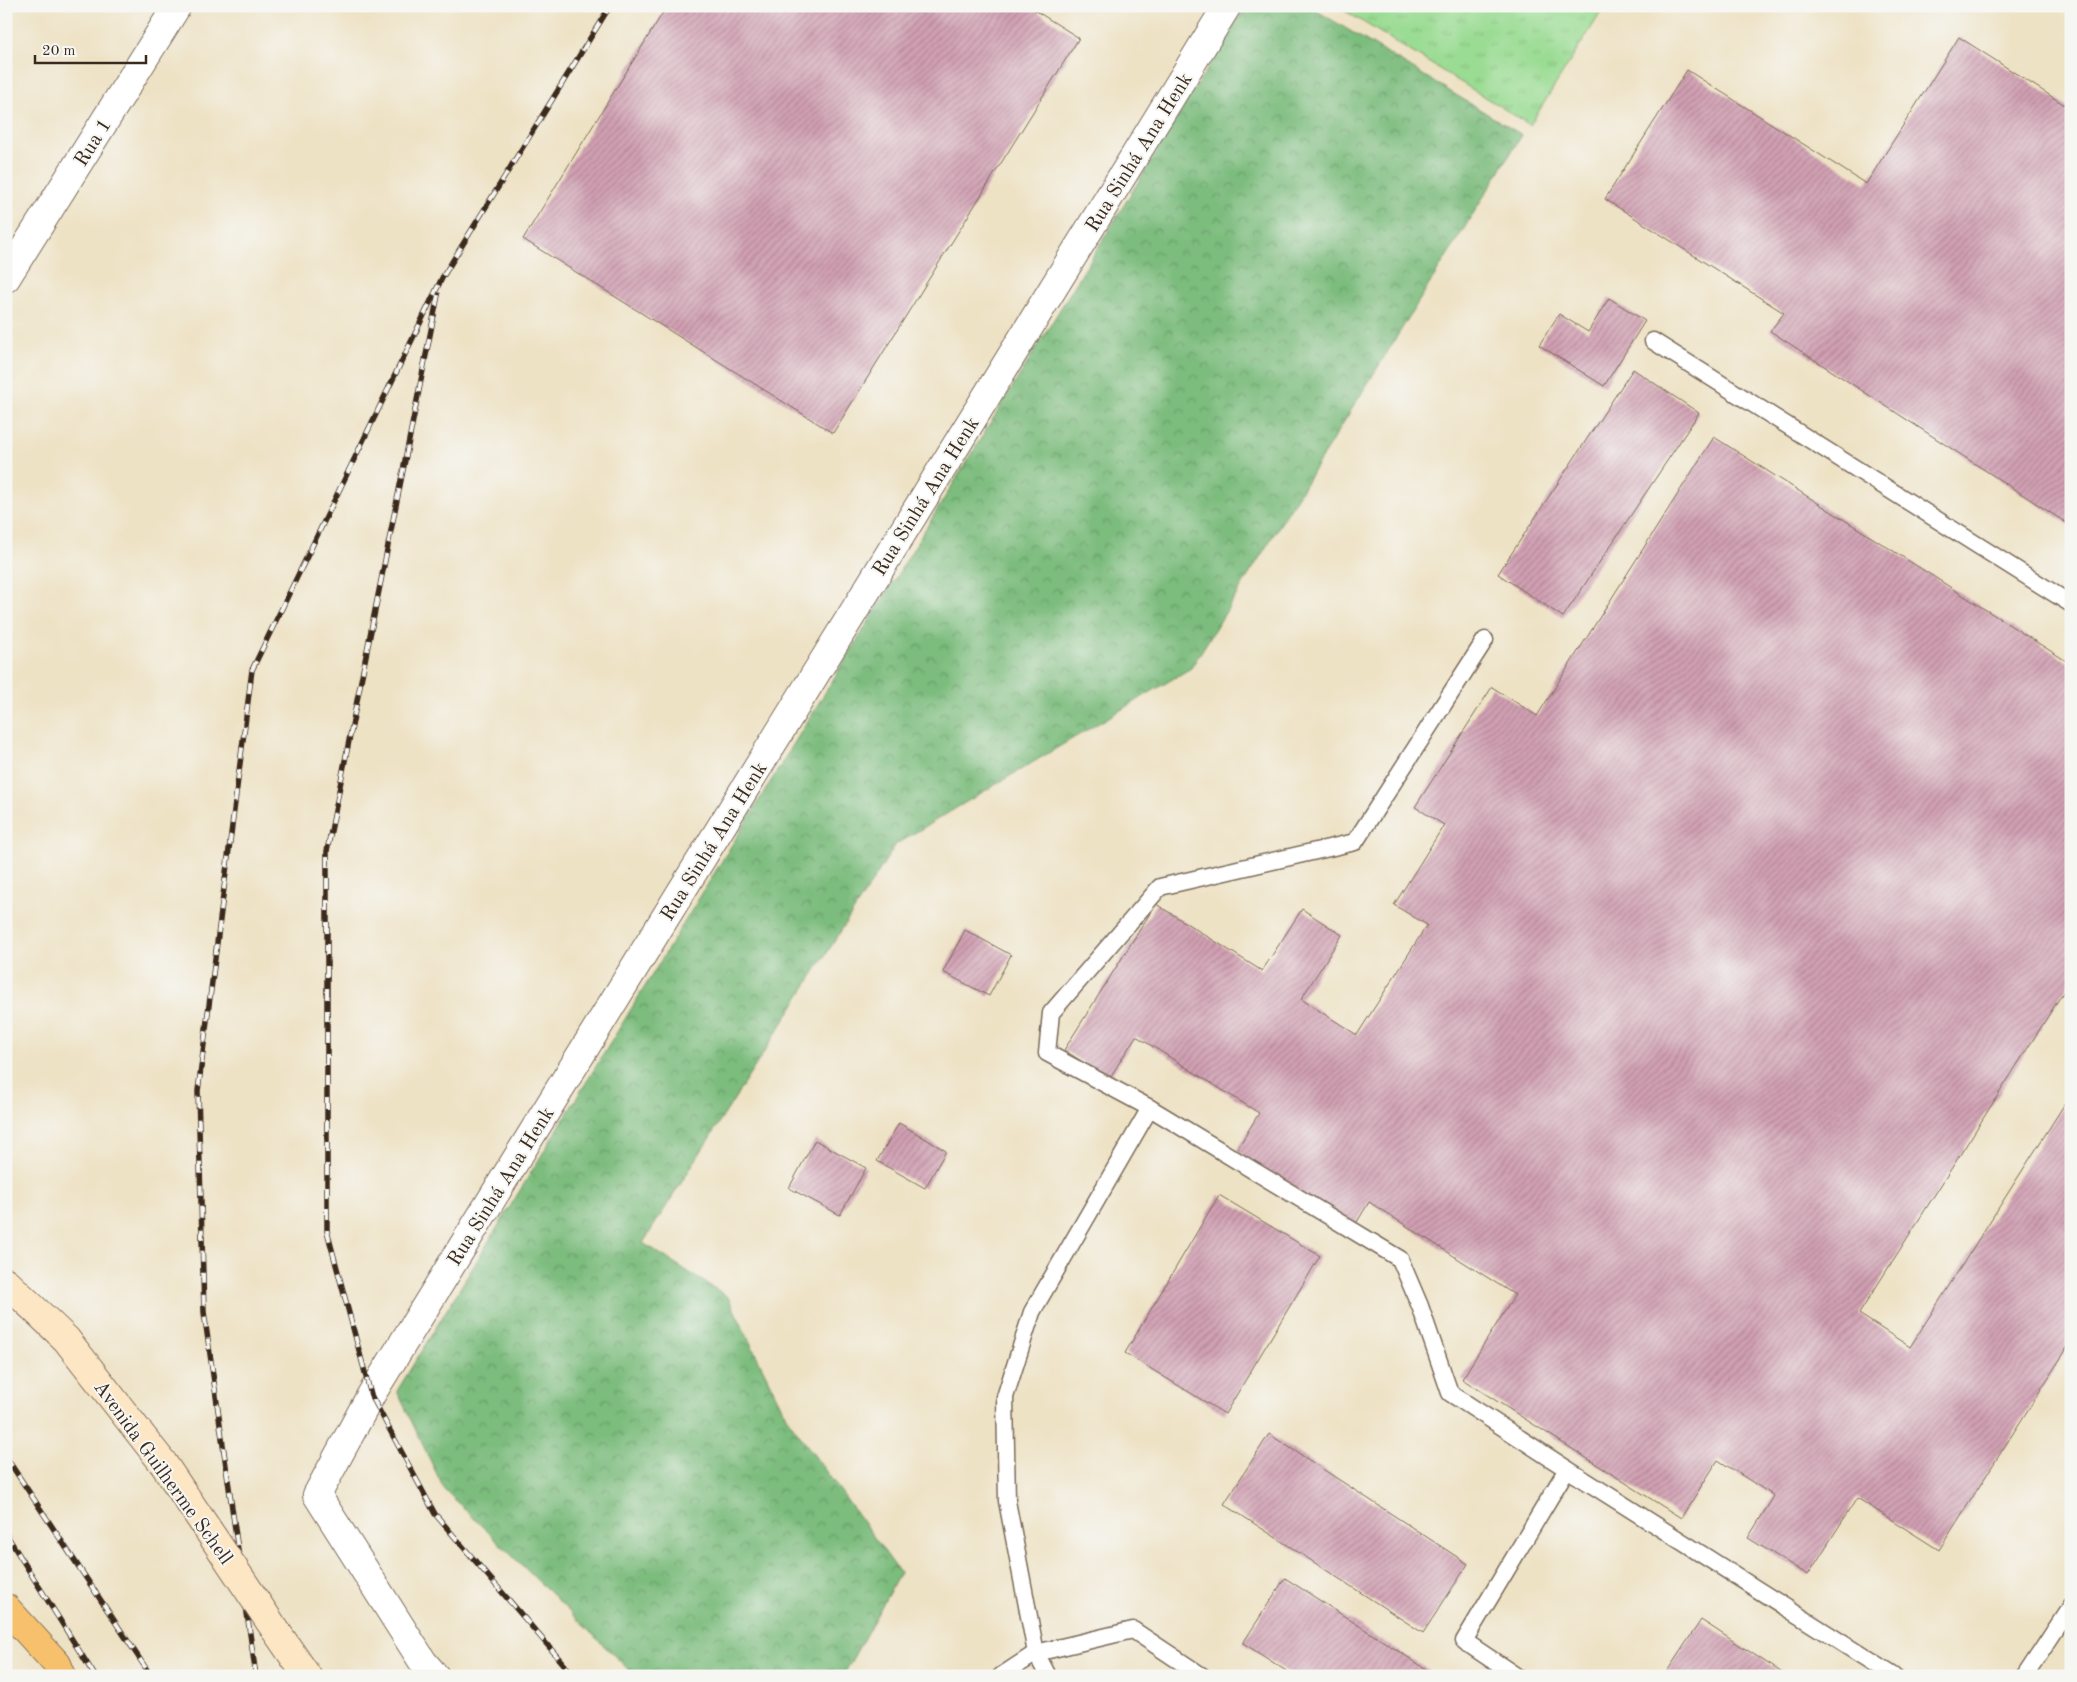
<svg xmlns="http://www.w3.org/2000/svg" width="2077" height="1682" viewBox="0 0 2077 1682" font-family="'Old Standard TT',serif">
<defs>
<pattern id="grass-tufts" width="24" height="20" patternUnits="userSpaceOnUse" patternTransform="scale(1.25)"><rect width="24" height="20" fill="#9adc93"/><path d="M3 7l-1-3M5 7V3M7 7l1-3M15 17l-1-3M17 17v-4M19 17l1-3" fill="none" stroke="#86bd7e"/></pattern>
<pattern id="forest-crowns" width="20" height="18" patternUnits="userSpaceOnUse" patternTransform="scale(1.25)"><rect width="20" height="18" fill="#7bbc7d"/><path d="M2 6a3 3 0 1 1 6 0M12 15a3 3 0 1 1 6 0" fill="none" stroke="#696"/></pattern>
<pattern id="building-hatch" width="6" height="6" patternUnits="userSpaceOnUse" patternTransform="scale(1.25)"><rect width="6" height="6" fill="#d1a0b3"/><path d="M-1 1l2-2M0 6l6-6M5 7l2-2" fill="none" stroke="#ab8391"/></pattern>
</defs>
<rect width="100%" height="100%" fill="#f6f6f2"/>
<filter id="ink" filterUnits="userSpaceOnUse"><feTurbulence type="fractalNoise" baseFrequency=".02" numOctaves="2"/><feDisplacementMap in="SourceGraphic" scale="10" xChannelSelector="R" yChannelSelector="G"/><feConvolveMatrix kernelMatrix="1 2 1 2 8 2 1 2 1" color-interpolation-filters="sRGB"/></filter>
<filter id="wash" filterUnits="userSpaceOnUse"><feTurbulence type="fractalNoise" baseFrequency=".0096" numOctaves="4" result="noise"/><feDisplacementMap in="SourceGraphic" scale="20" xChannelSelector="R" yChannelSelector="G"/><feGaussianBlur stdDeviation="1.12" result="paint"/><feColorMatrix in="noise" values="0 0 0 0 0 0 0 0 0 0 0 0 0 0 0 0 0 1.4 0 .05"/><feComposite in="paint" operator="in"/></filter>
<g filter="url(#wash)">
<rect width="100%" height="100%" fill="#eee2c5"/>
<polygon fill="url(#grass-tufts)" stroke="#6a8358" points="1337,6 1605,6 1530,125"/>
<polygon fill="url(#forest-crowns)" stroke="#5b734e" points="1246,6 1309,6 1522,135 1191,668 896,844 643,1243 728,1297 787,1418 900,1573 843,1676 635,1676 444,1489 397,1391"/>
<g id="blocks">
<g fill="url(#building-hatch)">
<polygon points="667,6 1028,6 1079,38 833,433 523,239"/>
<polygon points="1959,37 2071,109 2071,526 1770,331 1784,313 1605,199 1687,70 1866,184"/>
<polygon points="1609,298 1645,321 1604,386 1539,345 1559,314 1588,332"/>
<polygon points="1633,369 1699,413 1563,617 1498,574"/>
<polygon points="1714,437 2071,664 2071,980 1859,1314 1910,1347 2071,1094 2071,1342 1939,1550 1857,1498 1808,1575 1748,1538 1774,1496 1718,1460 1681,1518 1462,1379 1515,1295 1369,1202 1354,1227 1236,1151 1259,1113 1136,1036 1109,1079 1064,1050 1156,904 1262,971 1302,909 1342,935 1301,999 1357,1035 1427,925 1394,905 1444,825 1415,807 1492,687 1537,716"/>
<polygon points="965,930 1011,955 989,996 943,972"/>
<polygon points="899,1123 946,1151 925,1188 877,1161"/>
<polygon points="815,1140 866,1168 840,1215 789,1188"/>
<polygon points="1219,1195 1320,1256 1225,1414 1125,1353"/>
<polygon points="1269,1434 1468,1564 1423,1633 1224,1504"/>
<polygon points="1285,1578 1437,1676 1294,1676 1243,1643"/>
<polygon points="1701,1620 1787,1676 1664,1676"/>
</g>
</g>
</g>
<g filter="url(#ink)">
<use href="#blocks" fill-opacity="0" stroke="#7a6a58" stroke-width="1"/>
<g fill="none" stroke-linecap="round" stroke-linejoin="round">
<defs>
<g id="lane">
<polyline points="1653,341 2071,604"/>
<polyline points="1150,1108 1400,1259 1420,1306 1450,1393 1567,1469 1894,1676"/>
<polyline points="1001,1676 1036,1653 1133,1630 1202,1676"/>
<polyline points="1048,1676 1036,1653 1007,1501 1005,1397 1032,1312 1150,1108 1047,1053 1051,1013 1160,887 1355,842 1485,640"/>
<polyline points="1516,1676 1464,1641 1567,1469"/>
<polyline points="2025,1676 2071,1606"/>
</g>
<g id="street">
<polyline points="6,278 177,6"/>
<polyline points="435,1676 423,1662 317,1495 371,1395 1227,6"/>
</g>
<g id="secondary">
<polyline points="6,1282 66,1339 163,1463"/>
<polyline points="274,1628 307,1676"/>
</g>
<polyline id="highway" points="6,1608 57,1664 62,1676"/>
</defs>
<use href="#lane" stroke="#7a6a58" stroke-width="19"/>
<use href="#street" stroke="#7a6a58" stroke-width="30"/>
<use href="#secondary" stroke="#7a6a58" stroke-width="30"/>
<use href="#highway" stroke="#7a6a58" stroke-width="30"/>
<use href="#lane" stroke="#fff" stroke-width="16"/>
<use href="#street" stroke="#fff" stroke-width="28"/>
<use href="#secondary" stroke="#fce6c4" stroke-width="28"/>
<use href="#highway" stroke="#f7c06c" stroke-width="28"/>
<defs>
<g id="rail">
<polyline points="438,295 327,851 327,1231 371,1395 435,1514 574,1676"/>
<polyline points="6,1457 151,1676"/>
<polyline points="6,1534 95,1676"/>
<polyline points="256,1676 204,1312 198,1091 252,670 442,278 610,6"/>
</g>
</defs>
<use href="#rail" stroke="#3b2a1e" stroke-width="5.5"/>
<use href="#rail" stroke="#f6f6f2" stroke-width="4" stroke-dasharray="11" stroke-linecap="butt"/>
<defs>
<polyline id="secondary-bridge" points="163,1463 274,1628"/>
</defs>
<use href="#secondary-bridge" stroke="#7a6a58" stroke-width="30" stroke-linecap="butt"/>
<use href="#secondary-bridge" stroke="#fce6c4" stroke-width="28"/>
</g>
</g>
<g text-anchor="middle" stroke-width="4" stroke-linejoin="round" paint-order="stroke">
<g font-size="20" fill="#3b2a1e" stroke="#f6f6f2">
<text transform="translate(92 142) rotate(-58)" y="7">Rua 1</text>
<text transform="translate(1138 152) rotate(-58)" y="7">Rua Sinhá Ana Henk</text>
<text transform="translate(925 496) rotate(-58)" y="7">Rua Sinhá Ana Henk</text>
<text transform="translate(713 841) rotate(-58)" y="7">Rua Sinhá Ana Henk</text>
<text transform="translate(500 1186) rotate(-58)" y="7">Rua Sinhá Ana Henk</text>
<text transform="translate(164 1472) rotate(54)" y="7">Avenida Guilherme Schell</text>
</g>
</g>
<rect width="2077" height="1682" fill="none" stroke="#f6f6f2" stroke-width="25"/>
<path d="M35 55v8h111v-8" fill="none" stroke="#3b2a1e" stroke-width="2.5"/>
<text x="42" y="55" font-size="15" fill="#3b2a1e" stroke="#f6f6f2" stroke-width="4" paint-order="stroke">20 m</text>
</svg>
